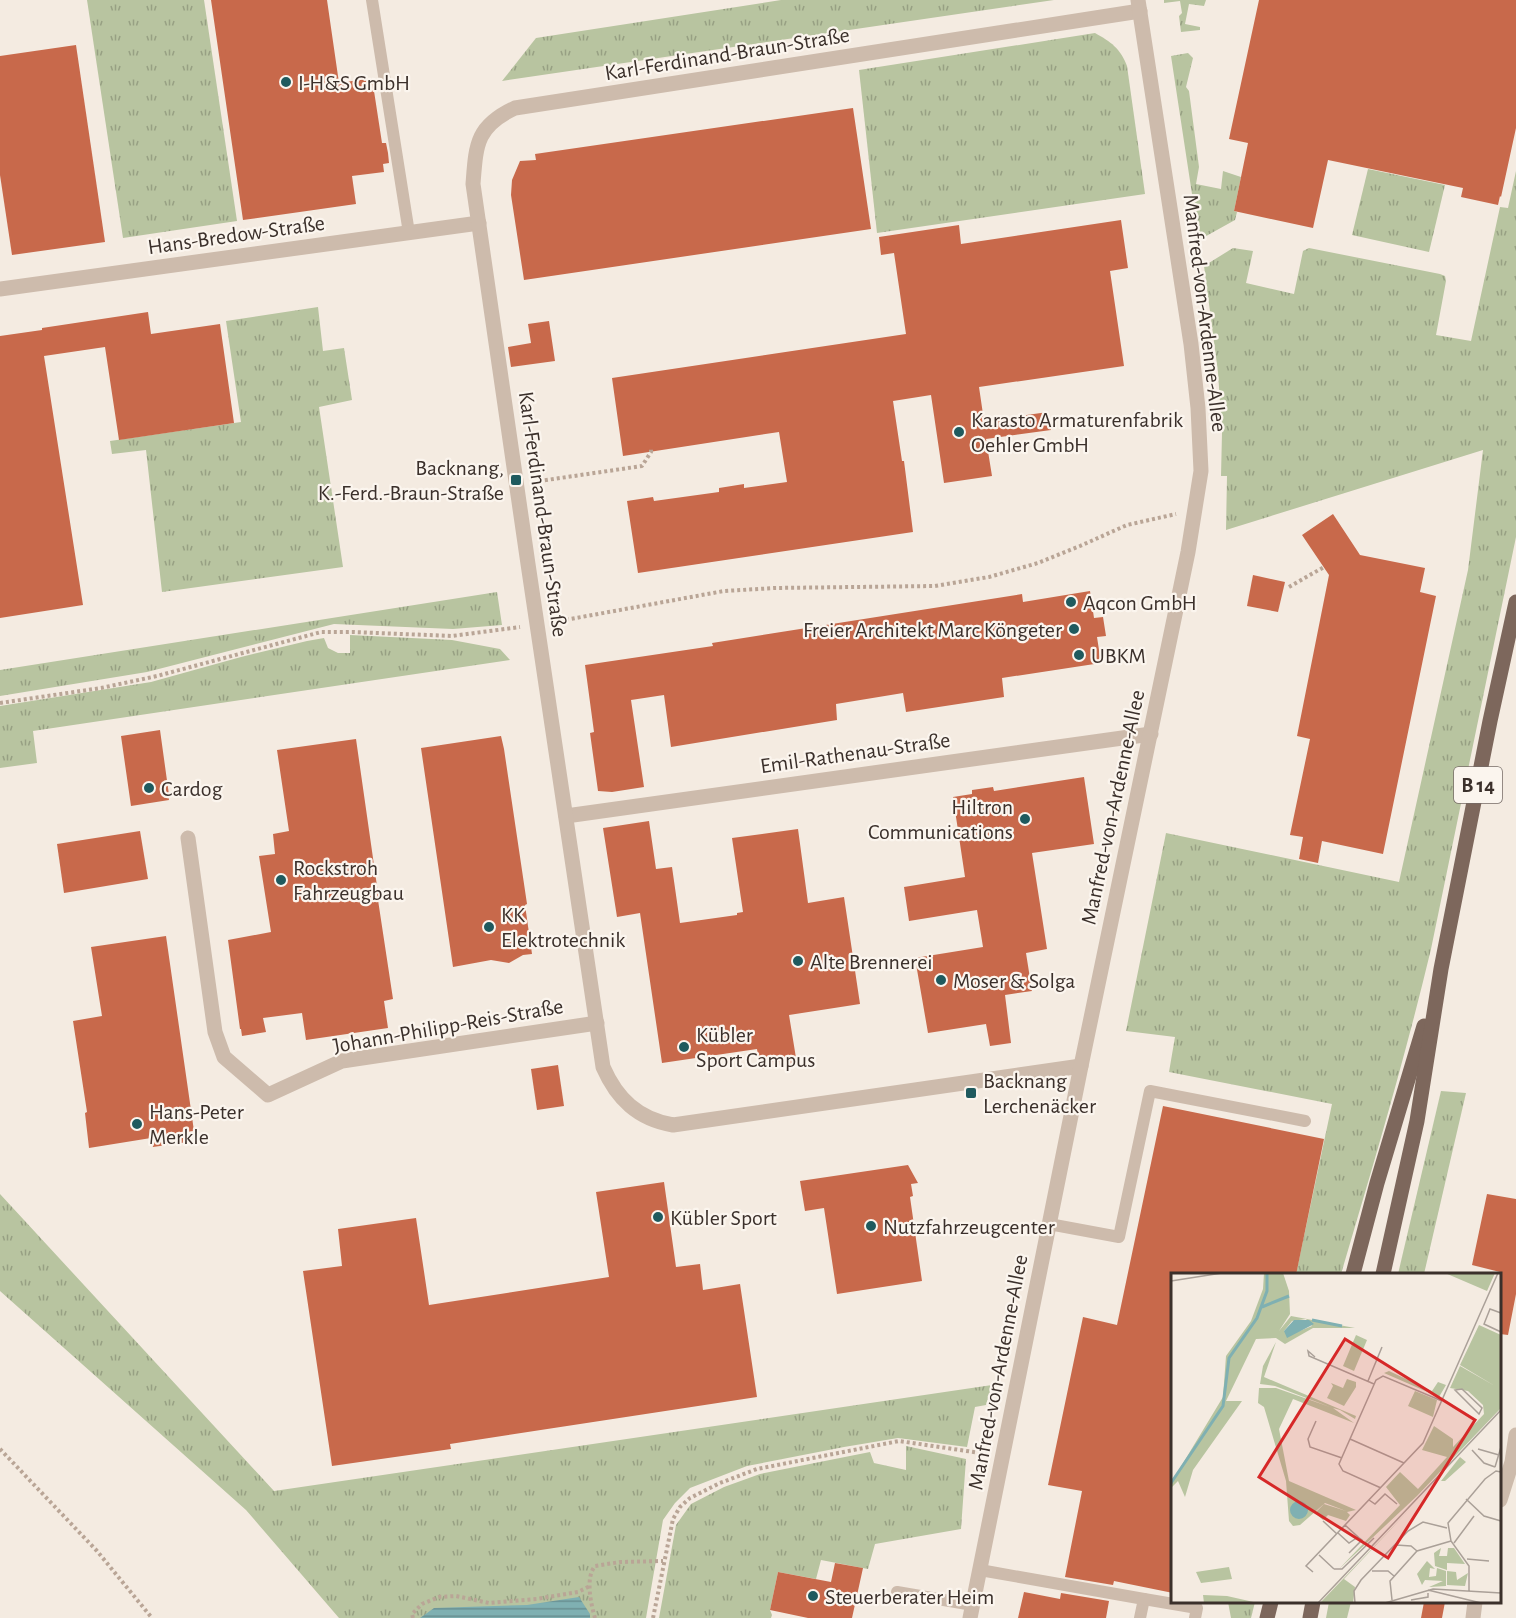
<svg xmlns="http://www.w3.org/2000/svg" width="1516" height="1618" viewBox="0 0 1516 1618" font-family="'Alegreya Sans',sans-serif">
<defs>
<pattern id="grass-tufts" width="24" height="20" patternUnits="userSpaceOnUse" patternTransform="scale(1.5)"><rect width="24" height="20" fill="#b8c4a0"/><path d="M3 7l-1-3M5 7V3M7 7l1-3M15 17l-1-3M17 17v-4M19 17l1-3" fill="none" stroke="#97a083"/></pattern>
<pattern id="water-rules" width="6" height="5" patternUnits="userSpaceOnUse" patternTransform="scale(1.5)"><rect width="6" height="5" fill="#7fb0b2"/><path d="M0 2.5h6" fill="none" stroke="#699091"/></pattern>
</defs>
<rect width="100%" height="100%" fill="#f4ebe1"/>
<g fill="url(#grass-tufts)">
<polygon points="87,0 204,0 237,221 123,238"/>
<polygon points="781,0 1054,0 502,81 536,38"/>
<polygon points="1164,0 1206,0 1204,6 1189,4 1185,24 1200,27 1200,30 1181,32 1179,16 1182,13 1180,1 1164,3"/>
<path d="M1095,33C1111,42 1120,48 1127,66L1145,194L877,233L859,70Z"/>
<polygon points="1188,53 1193,58 1186,87 1189,91 1199,167 1196,184 1221,189 1223,171 1241,177 1234,211 1237,212 1235,220 1199,240 1171,56"/>
<polygon points="1368,169 1445,185 1429,252 1352,235"/>
<path d="M1516,171V537L1431,949C1405,1058 1373,1166 1341,1274H1296L1332,1104L1169,1072L1175,1037L1126,1031L1166,833L1399,882L1468,570L1483,450L1226,530L1227,476H1221L1222,433L1218,372L1204,266L1233,248L1253,251L1246,283L1294,294L1303,251L1309,248L1440,274L1445,276L1446,281L1436,335L1471,341L1500,207L1508,208Z"/>
<polygon points="318,307 323,351 344,348 352,400 319,407 343,567 162,592 146,450 112,454 110,441 241,422 226,321"/>
<polygon points="497,592 502,625 453,629 334,624 147,672 0,696 0,670"/>
<polygon points="350,635 452,640 500,649 510,660 33,731 37,763 0,768 0,706 151,682 241,657 307,641 324,638 328,648 338,653 350,653"/>
<polygon points="1441,1091 1466,1093 1424,1274 1398,1274"/>
<polygon points="0,1194 274,1491 992,1385 986,1405 975,1407 967,1447 898,1438 844,1447 747,1466 690,1488 675,1503 663,1520 646,1618 339,1618 246,1510 0,1291"/>
<polygon points="906,1446 966,1459 961,1529 875,1544 868,1569 821,1560 816,1579 778,1572 770,1610 772,1615 771,1618 659,1618 676,1525 691,1504 724,1487 760,1474 870,1452 874,1463 906,1470"/>
<polygon points="1228,1602 1255,1602 1251,1618 1231,1618"/>
<polygon points="1329,1602 1351,1602 1347,1618 1326,1618"/>
</g>
<polygon fill="url(#water-rules)" points="579,1597 590,1614 590,1618 420,1618 434,1608 527,1605"/>
<g fill="#c8694b">
<polygon points="211,0 327,0 339,83 372,78 382,143 386,143 388,153 389,163 383,164 384,172 352,176 356,204 243,220"/>
<polygon points="1259,0 1516,0 1516,128 1501,197 1500,196 1498,205 1461,197 1463,188 1328,160 1313,228 1234,211 1248,143 1229,139"/>
<polygon points="76,45 105,242 12,255 0,175 0,56"/>
<polygon points="853,108 871,229 524,280 511,195 512,180 520,161 536,160 535,154"/>
<polygon points="1121,220 1128,268 1110,271 1124,366 979,387 984,421 1048,412 1051,430 986,439 992,476 944,483 931,395 893,401 902,461 904,461 913,532 638,573 627,501 653,497 654,501 719,492 719,488 744,484 744,488 787,482 779,432 623,456 612,378 906,334 894,253 881,255 879,237 959,225 961,244"/>
<polygon points="148,312 151,334 220,324 234,423 119,440 105,347 44,356 83,605 0,618 0,336 42,330 42,328"/>
<polygon points="549,321 555,361 511,367 508,347 531,343 528,324"/>
<polygon points="1333,514 1360,555 1425,568 1420,592 1436,596 1383,854 1322,841 1318,863 1299,859 1303,837 1290,835 1310,739 1297,736 1329,575 1302,535"/>
<polygon points="1253,575 1285,582 1278,612 1247,606"/>
<polygon points="1090,591 1094,618 1103,617 1106,636 1097,637 1101,663 1002,678 1004,697 906,712 903,693 836,704 837,720 671,747 664,695 631,700 644,787 612,792 598,791 590,733 594,732 585,665 713,646 712,643 1022,594 1023,602"/>
<polygon points="160,730 169,795 168,795 169,800 131,806 121,736"/>
<polygon points="501,736 504,749 527,904 525,905 532,954 523,955 509,963 491,960 453,967 421,748"/>
<polygon points="356,739 379,900 378,900 393,999 384,1001 388,1028 306,1040 302,1013 263,1018 266,1032 242,1036 241,1029 240,1029 228,940 271,932 259,856 275,854 273,834 289,831 277,750"/>
<polygon points="1084,777 1094,844 1032,853 1047,949 1026,953 1032,991 1005,995 1011,1043 990,1046 986,1024 928,1033 915,958 983,947 977,910 909,921 904,887 965,877 953,797 972,794 972,790 993,787 994,791"/>
<polygon points="649,821 656,869 672,867 680,923 737,915 737,913 743,912 732,838 798,829 808,903 844,897 860,1004 789,1015 797,1064 760,1069 757,1049 662,1063 640,913 617,917 603,828"/>
<polygon points="140,831 148,879 64,893 57,844"/>
<polygon points="166,936 194,1131 186,1132 188,1142 153,1147 151,1138 89,1148 85,1113 87,1112 73,1021 102,1016 91,947"/>
<polygon points="558,1065 564,1106 537,1110 531,1069"/>
<polygon points="1163,1106 1324,1139 1296,1275 1173,1275 1173,1593 1114,1581 1113,1585 1065,1577 1082,1491 1048,1485 1083,1317 1117,1325"/>
<polygon points="908,1165 918,1183 911,1184 913,1196 910,1197 922,1281 837,1294 824,1208 805,1211 800,1181"/>
<polygon points="664,1182 676,1267 700,1264 703,1290 740,1284 757,1397 450,1444 451,1449 332,1466 303,1271 342,1266 338,1229 416,1218 429,1305 609,1277 596,1192"/>
<polygon points="1487,1194 1516,1199 1516,1294 1508,1335 1500,1334 1500,1272 1472,1265"/>
<polygon points="835,1563 863,1568 852,1618 808,1618 770,1610 778,1572 831,1582"/>
<polygon points="1024,1592 1060,1599 1061,1593 1109,1601 1106,1618 1018,1618"/>
<polygon points="1424,1602 1445,1602 1442,1618 1421,1618"/>
</g>
<g fill="none" stroke-linecap="round" stroke-linejoin="round">
<g stroke="#b9a596" stroke-width="4" stroke-dasharray="3 3" stroke-linecap="butt">
<polyline points="533,482 642,466 651,452 651,449"/>
<polyline points="1289,587 1324,567"/>
<polyline points="554,622 724,591 775,588 935,586 989,577 1038,563 1080,546 1127,525 1176,514"/>
<polyline points="0,703 101,688 157,676 321,632 353,632 452,636 520,627"/>
<polyline points="0,1449 97,1551 152,1618"/>
<polyline points="413,1618 412,1614 422,1604 439,1597 456,1596 489,1603 537,1599 578,1592 590,1586"/>
<path d="M595,1618C591,1604 585,1578 595,1566L620,1562L663,1561"/>
<polyline points="653,1618 673,1519 680,1507 690,1498 720,1483 757,1469 899,1441 987,1454"/>
</g>
<g stroke="#cdbbac" stroke-width="12">
<polyline points="372,0 409,233"/>
<polyline points="1049,1224 1119,1237 1150,1091 1305,1121"/>
<polyline points="980,1570 1144,1599 1140,1618"/>
<polyline points="897,1592 973,1605"/>
<polyline points="1144,1599 1197,1608 1195,1618"/>
</g>
<g stroke="#cdbbac" stroke-width="15">
<polyline points="0,289 479,223"/>
<polyline points="566,816 1151,734"/>
<polyline points="188,838 215,1032 224,1057 268,1095 342,1061 597,1023"/>
<path d="M1081,1066L673,1125C638,1119 617,1099 603,1067L528,564L473,184C476,145 476,126 515,108L1140,11"/>
<polyline points="1500,1500 1512,1462 1516,1435"/>
<polyline points="970,1618 1081,1066 1188,552 1201,471 1198,408 1191,344 1138,0"/>
<polyline points="1473,1618 1475,1602"/>
</g>
<g stroke="#7d675c" stroke-width="15">
<polyline points="1353,1274 1377,1183 1424,1026"/>
<polyline points="1383,1274 1417,1121 1441,969 1490,721 1516,602"/>
<polyline points="1267,1618 1271,1602"/>
<polyline points="1310,1618 1313,1602"/>
</g>
</g>
<g fill="#1f5a5e" stroke="#fbf5ee" stroke-width="2">
<circle cx="286" cy="82" r="6"/>
<circle cx="959" cy="432" r="6"/>
<rect x="510" y="474" width="12" height="12" rx="3"/>
<circle cx="1071" cy="602" r="6"/>
<circle cx="1074" cy="629" r="6"/>
<circle cx="1079" cy="655" r="6"/>
<circle cx="149" cy="788" r="6"/>
<circle cx="1025" cy="819" r="6"/>
<circle cx="281" cy="880" r="6"/>
<circle cx="489" cy="927" r="6"/>
<circle cx="798" cy="961" r="6"/>
<circle cx="941" cy="980" r="6"/>
<circle cx="684" cy="1047" r="6"/>
<rect x="965" y="1087" width="12" height="12" rx="3"/>
<circle cx="137" cy="1124" r="6"/>
<circle cx="658" cy="1217" r="6"/>
<circle cx="871" cy="1226" r="6"/>
<circle cx="813" cy="1596" r="6"/>
</g>
<g text-anchor="middle" stroke-width="4.5" stroke-linejoin="round" paint-order="stroke">
<rect fill="#fbf5ee" stroke="#756b66" stroke-width="1.5" x="1454" y="767" width="48" height="36" rx="4.5"/>
<g font-size="21" font-weight="bold" fill="#3b302b">
<text x="1478" y="792">B 14</text>
</g>
<g font-size="22" fill="#3b302b" stroke="#fbf5ee">
<text transform="translate(727 53) rotate(-9)" y="8">Karl-Ferdinand-Braun-Straße</text>
<text transform="translate(236 234) rotate(-8)" y="8">Hans-Bredow-Straße</text>
<text transform="translate(1206 313) rotate(83)" y="8">Manfred-von-Ardenne-Allee</text>
<text transform="translate(544 514) rotate(82)" y="8">Karl-Ferdinand-Braun-Straße</text>
<text transform="translate(855 752) rotate(-8)" y="8">Emil-Rathenau-Straße</text>
<text transform="translate(1112 807) rotate(-78)" y="8">Manfred-von-Ardenne-Allee</text>
<text transform="translate(448 1025) rotate(-10)" y="8">Johann-Philipp-Reis-Straße</text>
<text transform="translate(997 1372) rotate(-79)" y="8">Manfred-von-Ardenne-Allee</text>
</g>
<g font-size="22" fill="#3b302b" stroke="#fbf5ee" text-anchor="start">
<text x="298" y="90">I-H&amp;S GmbH</text>
<text x="971" y="427">Karasto Armaturenfabrik<tspan x="971" dy="25">Oehler GmbH</tspan></text>
<text x="504" y="475" text-anchor="end">Backnang,<tspan x="504" dy="25">K.-Ferd.-Braun-Straße</tspan></text>
<text x="1083" y="610">Aqcon GmbH</text>
<text x="1062" y="637" text-anchor="end">Freier Architekt Marc Köngeter</text>
<text x="1091" y="663">UBKM</text>
<text x="161" y="796">Cardog</text>
<text x="1013" y="814" text-anchor="end">Hiltron<tspan x="1013" dy="25">Communications</tspan></text>
<text x="293" y="875">Rockstroh<tspan x="293" dy="25">Fahrzeugbau</tspan></text>
<text x="501" y="922">KK<tspan x="501" dy="25">Elektrotechnik</tspan></text>
<text x="810" y="969">Alte Brennerei</text>
<text x="953" y="988">Moser &amp; Solga</text>
<text x="696" y="1042">Kübler<tspan x="696" dy="25">Sport Campus</tspan></text>
<text x="983" y="1088">Backnang<tspan x="983" dy="25">Lerchenäcker</tspan></text>
<text x="149" y="1119">Hans-Peter<tspan x="149" dy="25">Merkle</tspan></text>
<text x="670" y="1225">Kübler Sport</text>
<text x="883" y="1234">Nutzfahrzeugcenter</text>
<text x="825" y="1604">Steuerberater Heim</text>
</g>
</g>
<g transform="translate(1171 1273)">
<rect width="330" height="330" fill="#f4ebe1"/>
<path d="M93,0H112L118,18L119,41L108,58L120,43L184,55H142L114,71L105,65L85,66L55,128H71L22,197L14,224L7,208L0,215V210L52,124L55,83L80,48L92,16ZM135,46L141,53L126,59L113,58L121,48ZM274,0H324L316,18ZM308,52L330,62V135L246,223L168,296L229,232L215,214L229,199L247,216L276,184L251,177L263,153L282,166V174L313,141L312,132L297,118L279,115L289,93L324,113L289,92ZM185,62L196,67L183,98L172,93ZM105,69L93,104L185,143L184,146L169,137L162,135L183,150L122,126L108,156L118,208L185,237L176,239L179,242L175,248L157,242L152,247L144,240L153,231L175,238L154,230L129,252L122,253L118,248L115,208L93,134L87,130L88,115H105L159,134L104,113L89,111L92,93ZM218,98L261,118L267,109L275,112L268,124L213,100ZM176,106L185,109V114L173,133L156,125L162,113L160,110L172,115ZM244,118L266,127L262,144L237,133ZM289,184L295,189L274,208H270ZM239,236L173,306L184,314L182,330H149ZM270,275L268,283H276L277,275H283L294,291L276,290V297L264,293L263,280ZM256,288L264,296L259,295L258,304L265,303L266,295L275,298V313L258,314L272,308L254,307L251,312L246,301ZM58,294L61,306L30,310L25,299ZM276,298L285,299L286,307L297,300L294,313L276,312ZM32,322L56,323L87,330H33Z" fill="#b8c4a0" fill-rule="evenodd"/>
<path d="M123,47H138L143,51L116,65L113,58ZM119 237a9 9 0 1 1 18 0a9 9 0 1 1-18 0Z" fill="#7fb0b2"/>
<path fill="none" stroke="#7fb0b2" stroke-width="3" d="M91,34L118,23M141,47L171,53M0,210L52,133L58,85L86,45L96,18V0"/>
<path fill="none" stroke="#aaa098" stroke-width="1.5" d="M0,8L51,0M330,40L319,36L313,51L330,59M144,84L137,78L138,83L203,111M197,108L211,74M291,116L311,135L308,141L284,117ZM145,148L137,166L139,174L171,185M179,166L233,190M307,176L328,182M301,177L313,190L324,194M324,194L330,174M210,215L172,198L168,191L205,107L212,103L271,128M295,226L313,243L330,248M198,227L204,231L214,221L226,231M152,248L166,261M167,260L178,270L187,264L174,252M283,270L303,243M225,272L240,273L246,278M178,280L191,267L187,264M148,282L163,296M296,286L318,288M163,296H171L203,265M201,298H217L223,303M142,299L135,293L252,170L327,0M257,317L310,330M298,318V293L280,268L277,250L314,206L325,198L330,199M221,327L219,308L246,278L280,268M240,327L257,324V320M147,330L330,137M184,330L183,318L190,307L237,258L252,249L276,255M214,330L262,316L330,320"/>
<path fill="#d62828" fill-opacity="0.15" stroke="#d62828" stroke-width="3" d="M174,66L304,147L217,285L88,204Z"/>
<rect width="330" height="330" fill="none" stroke="#3b302b" stroke-width="3"/>
</g>
</svg>
